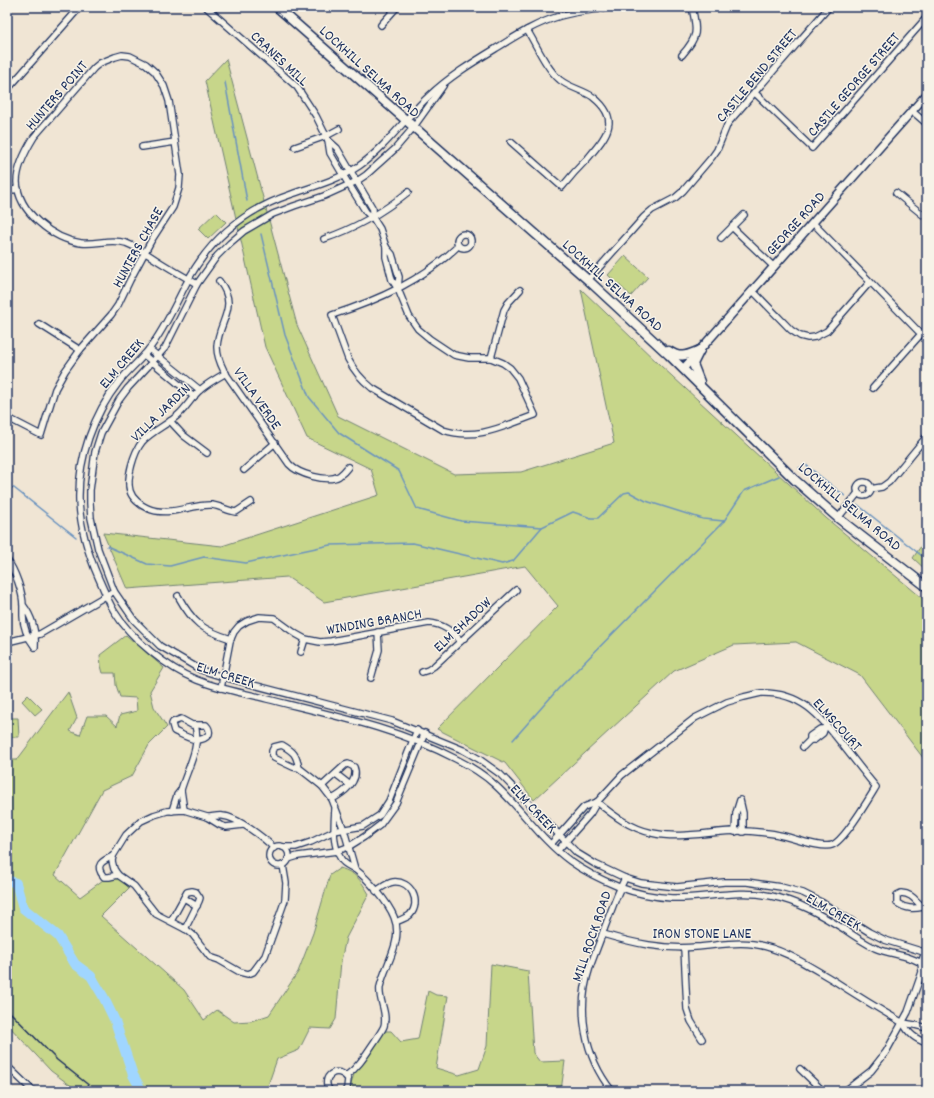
<svg xmlns="http://www.w3.org/2000/svg" width="934" height="1098" viewBox="0 0 934 1098" font-family="Dekko,sans-serif">
<rect width="100%" height="100%" fill="#f0e5d4"/>
<filter id="ink" filterUnits="userSpaceOnUse"><feTurbulence type="fractalNoise" baseFrequency=".025" numOctaves="2"/><feDisplacementMap in="SourceGraphic" scale="8" xChannelSelector="R" yChannelSelector="G"/><feConvolveMatrix kernelMatrix="1 2 1 2 8 2 1 2 1" color-interpolation-filters="sRGB"/></filter>
<g filter="url(#ink)">
<g fill="#c7d68a" stroke="#718274">
<polygon points="226,59 297,325 338,416 454,474 521,472 614,443 581,289 660,365 826,518 927,602 927,763 860,675 796,642 734,645 674,671 534,800 505,763 437,729 558,606 525,566 324,602 287,577 127,589 103,533 222,546 379,495 371,469 307,438 265,347 205,81"/>
<polygon points="216,212 226,222 208,239 198,229"/>
<polygon points="625,256 648,277 631,296 608,275"/>
<polygon points="927,537 927,571 913,558"/>
<path d="M126,635L164,668L150,691L154,707L167,727L149,745L132,776L102,790L55,875L80,897L103,880L118,877L129,888L101,916L184,990L204,1020L217,1010L234,1022L251,1021L269,1015L298,972L313,933L330,875L340,868C356,873 360,879 369,894L346,938L341,961L336,1019L330,1029L310,1028L299,1050L277,1059L266,1091H78L51,1071L7,1024V760H17L68,692L77,718L70,731L80,735L87,716H106L117,726L120,715L137,711L136,698L120,697L116,685L115,673H103L101,666L100,655Z"/>
<polygon points="28,695 42,709 35,715 22,701"/>
<polygon points="8,718 18,718 19,737 10,737"/>
<polygon points="491,964 528,971 533,1053 540,1062 565,1061 561,1091 349,1091 354,1074 363,1064 384,1031 391,1031 401,1042 418,1039 428,991 436,995 448,996 436,1068 459,1075 479,1069 487,1046"/>
</g>
<g fill="none" stroke-linecap="round" stroke-linejoin="round">
<g stroke="#6b93bf" stroke-width="1.5">
<polyline points="225,82 247,201"/>
<polyline points="261,234 285,335 309,397 339,433 399,471 417,509 461,521 542,527"/>
<polyline points="799,468 806,465 845,496"/>
<polyline points="7,487 14,488 76,537"/>
<polyline points="858,505 927,560"/>
<polyline points="107,546 147,564 170,566 204,557 246,563 330,545 413,543 502,564 513,561 542,527 573,512 591,518 598,518 624,493 629,492 646,501 703,519 724,521 744,491 779,476"/>
<polyline points="513,740 558,689 724,521"/>
</g>
<polyline stroke="#a0d6ff" stroke-width="10" points="7,880 16,883 23,908 58,936 75,964 91,976 103,996 115,1021 133,1075 142,1091"/>
<defs>
<g id="minor">
<polyline points="206,7 297,87 316,116 328,140 330,153 343,175 366,212 373,218"/>
<path d="M613,7C596,10 577,11 560,16C536,23 516,36 495,49C472,63 449,77 429,96C405,118 386,147 359,166C338,180 315,186 292,194C244,210 208,240 185,286C174,307 164,330 149,349C140,361 128,370 119,382C93,415 78,458 79,500C80,527 88,554 99,579C104,590 108,601 114,611C131,639 167,668 197,680C219,689 244,693 267,699C331,715 397,728 456,759C470,766 483,774 494,784C521,808 541,840 570,861C585,872 602,880 619,887C635,893 654,897 672,898C705,899 737,889 771,896C798,901 821,915 844,929C854,936 865,943 875,948C887,953 899,954 910,958C916,960 921,963 927,965"/>
<polyline points="381,25 397,7"/>
<path d="M682,55C699,36 697,30 692,7"/>
<polyline points="443,86 413,128 395,149 366,175 357,181 324,196 294,206 273,214 244,231 230,243 217,256 197,284 165,348 128,388 119,400 101,433 95,452 90,490 90,503 91,518 98,549 114,591 134,620 160,646 201,670 223,677 392,721 463,750 479,759 500,774 577,853 595,864 625,878 641,883 677,887 724,882 747,882 781,887 803,893 821,902 869,932 885,940 927,953"/>
<polyline points="7,90 80,7"/>
<polyline points="754,92 812,148 927,17"/>
<polyline points="912,111 927,124"/>
<polyline points="328,140 337,148 373,209 373,218 380,229 386,247 392,254 399,277 398,288"/>
<path d="M511,142L562,187C570,177 579,167 588,158C606,136 622,120 593,97C583,90 570,88 560,80C546,68 537,46 527,30"/>
<polyline points="142,147 175,142"/>
<polyline points="295,147 326,136 339,129"/>
<polyline points="7,191 18,189"/>
<polyline points="896,193 923,215 927,211"/>
<polyline points="813,223 921,334 873,388"/>
<polyline points="732,227 774,267"/>
<circle cx="464" cy="241" r="7"/>
<polyline points="721,238 744,215"/>
<path d="M324,239C356,228 382,213 408,192"/>
<path d="M386,247V257L392,280L398,289L409,316L418,329L430,339L454,355L469,358H491L503,363L510,368L518,378L535,415C504,426 477,441 443,430L372,388C362,380 354,371 348,359L332,315C379,300 423,280 458,246"/>
<polyline points="588,280 644,217 652,210 675,198 683,191 712,157 717,150 728,123 829,7"/>
<path d="M219,281C240,307 218,321 217,347C217,355 220,363 224,371L289,464C298,474 327,483 339,476C342,474 345,471 348,467"/>
<polyline points="753,291 791,330 800,336 808,338 815,337 827,331 870,282"/>
<polyline points="39,324 80,350"/>
<polyline points="149,349 200,390"/>
<polyline points="144,355 194,397"/>
<polyline points="491,358 504,310 508,303 520,290"/>
<path d="M226,373C217,378 208,383 200,390C192,397 187,407 178,415C167,425 152,431 142,442C134,452 126,478 130,491C132,498 140,505 147,508C169,518 190,504 212,505C220,506 228,511 236,512L251,502"/>
<path d="M12,420L41,435L55,389L65,371L80,350L111,315L118,305L130,280L151,241L173,207L179,188L180,175L169,101L164,86L155,72L146,64L130,56L122,55L115,57L100,63L94,68L34,137C26,150 17,167 17,182C18,212 53,239 81,243C97,245 109,238 126,243C136,247 146,253 155,259C169,268 183,276 197,284"/>
<polyline points="170,421 183,435 207,453"/>
<polyline points="244,470 275,443"/>
<circle cx="864" cy="489" r="7"/>
<polyline points="870,489 882,487 889,482 927,436"/>
<polyline points="838,518 858,493"/>
<path d="M7,560C15,570 23,593 23,606C23,609 23,613 23,616C23,627 28,638 35,647C36,632 33,618 23,605"/>
<path d="M178,596C193,623 202,630 231,639"/>
<polyline points="7,642 40,634 114,591"/>
<polyline points="301,652 305,639"/>
<polyline points="422,672 428,670 434,666 516,590"/>
<polyline points="371,678 379,650 378,632"/>
<path d="M221,688L230,641L234,632L239,626L247,621L259,617L274,618L296,634L305,639L320,642L331,641L429,623C443,624 451,631 461,641"/>
<path d="M761,693C801,692 819,715 841,743C853,758 864,773 876,787C868,800 844,841 832,845C822,849 791,837 779,835C772,833 765,833 758,832C722,827 687,841 652,833C630,828 614,816 597,802L622,775L695,718L727,702L744,697Z"/>
<path d="M181,719L192,725H206C209,728 210,730 209,734C200,746 185,736 174,731L172,724L173,722Z"/>
<polyline points="810,740 814,740 823,733 825,727"/>
<polyline points="803,747 810,740 810,736 820,729 823,729"/>
<path d="M299,768C296,754 294,752 282,745L274,747L272,751V755L274,758L293,767L299,768L322,786L332,799L344,830L355,869"/>
<polyline points="336,774 350,785"/>
<path d="M322,786L345,765L348,764L354,767C360,781 342,794 332,799"/>
<polyline points="181,790 184,810"/>
<path d="M335,809C334,825 332,845 341,859C344,865 351,866 356,870C368,879 388,902 394,917C404,941 385,964 380,987C378,1000 388,1012 384,1026C382,1031 378,1036 375,1041C366,1054 359,1067 346,1076"/>
<path d="M172,811L177,795L181,790C187,769 201,747 195,725"/>
<path d="M207,817C212,817 218,815 223,816C237,817 264,838 274,848"/>
<polyline points="243,825 226,827 220,825 207,817 184,810 167,811 154,815 141,821 126,835 113,856 112,861 114,869 118,875 134,886 156,914 187,930 193,935 210,957 219,960 240,972 248,974 253,972 265,956 285,900 286,883 283,865"/>
<polyline points="735,832 736,813 740,800 743,813 743,832"/>
<polyline points="551,844 584,807 597,802"/>
<circle cx="279" cy="856" r="10"/>
<polyline points="283,847 296,847 311,842 334,831 363,826 380,815 389,801 417,730"/>
<polyline points="558,850 590,814 597,802"/>
<path d="M113,856C102,861 94,865 104,877H109L118,875"/>
<polyline points="288,859 298,856 337,851 348,847 364,837 380,825 396,803 425,733"/>
<path d="M376,891C381,888 387,883 393,882C411,880 422,902 410,915C406,918 400,920 396,922"/>
<polyline points="184,898 197,906"/>
<path d="M923,907C913,909 906,909 897,903V895L901,893C916,894 915,904 927,909"/>
<polyline points="171,921 187,892 192,891 196,892 200,898 199,901 185,929"/>
<path d="M603,934C633,943 664,950 696,947C715,946 733,941 753,944C783,948 807,965 833,980C856,995 879,1009 903,1023L915,1025L927,1028"/>
<polyline points="684,948 687,1009 691,1021 702,1039"/>
<path d="M903,1023C909,1034 915,1039 927,1043"/>
<polyline points="7,1066 33,1091"/>
<polyline points="800,1069 823,1091"/>
<path d="M330,1091C319,1077 338,1064 348,1079L347,1088L345,1091"/>
<path d="M612,1091C584,1056 576,1009 590,967C594,955 599,944 603,932C610,914 616,896 625,878"/>
<polyline points="845,1091 871,1071 886,1052 908,1012 922,972 921,963 926,950"/>
</g>
<polyline id="tertiary" points="683,369 927,94"/>
<g id="secondary">
<polyline points="277,7 588,280 669,355 795,480 838,518 927,587"/>
<polyline points="700,350 693,364 700,382"/>
<path d="M669,351C681,359 687,355 700,350"/>
</g>
</defs>
<use href="#minor" stroke="#1b2f5e" stroke-width="8"/>
<use href="#tertiary" stroke="#1b2f5e" stroke-width="10"/>
<use href="#secondary" stroke="#1b2f5e" stroke-width="11"/>
<use href="#minor" stroke="#f7f3e8" stroke-width="5.5"/>
<use href="#tertiary" stroke="#f7f3e8" stroke-width="7"/>
<use href="#secondary" stroke="#f7f3e8" stroke-width="8"/>
<polyline stroke="#1b2f5e" stroke-width="1.5" points="7,1009 57,1060 96,1091"/>
</g>
</g>
<g text-anchor="middle" stroke-width="3" stroke-linejoin="round" paint-order="stroke">
<g font-size="15" fill="#1b2f5e" stroke="#f7f3e8">
<text transform="translate(280 58) rotate(43)" y="5">CRANES MILL</text>
<text transform="translate(370 71) rotate(42)" y="5">LOCKHILL SELMA ROAD</text>
<text transform="translate(756 75) rotate(-50)" y="5">CASTLE BEND STREET</text>
<text transform="translate(853 84) rotate(-49)" y="5">CASTLE GEORGE STREET</text>
<text transform="translate(56 95) rotate(-49)" y="5">HUNTERS POINT</text>
<text transform="translate(795 223) rotate(-48)" y="5">GEORGE ROAD</text>
<text transform="translate(137 247) rotate(-61)" y="5">HUNTERS CHASE</text>
<text transform="translate(613 285) rotate(42)" y="5">LOCKHILL SELMA ROAD</text>
<text transform="translate(121 363) rotate(-50)" y="5">ELM CREEK</text>
<text transform="translate(258 398) rotate(55)" y="5">VILLA VERDE</text>
<text transform="translate(160 412) rotate(-44)" y="5">VILLA JARDIN</text>
<text transform="translate(850 506) rotate(40)" y="5">LOCKHILL SELMA ROAD</text>
<text transform="translate(374 621) rotate(-10)" y="5">WINDING BRANCH</text>
<text transform="translate(462 624) rotate(-43)" y="5">ELM SHADOW</text>
<text transform="translate(226 674) rotate(17)" y="5">ELM CREEK</text>
<text transform="translate(838 724) rotate(48)" y="5">ELMSCOURT</text>
<text transform="translate(534 808) rotate(47)" y="5">ELM CREEK</text>
<text transform="translate(834 911) rotate(30)" y="5">ELM CREEK</text>
<text x="702" y="938">IRON STONE LANE</text>
<text transform="translate(591 936) rotate(-71)" y="5">MILL ROCK ROAD</text>
</g>
</g>
<rect width="934" height="1098" fill="none" stroke="#f7f3e8" stroke-width="24"/>
<rect x="12" y="12" width="910" height="1074" fill="none" stroke="#1b2f5e" stroke-width="1.5" filter="url(#ink)"/>
</svg>
